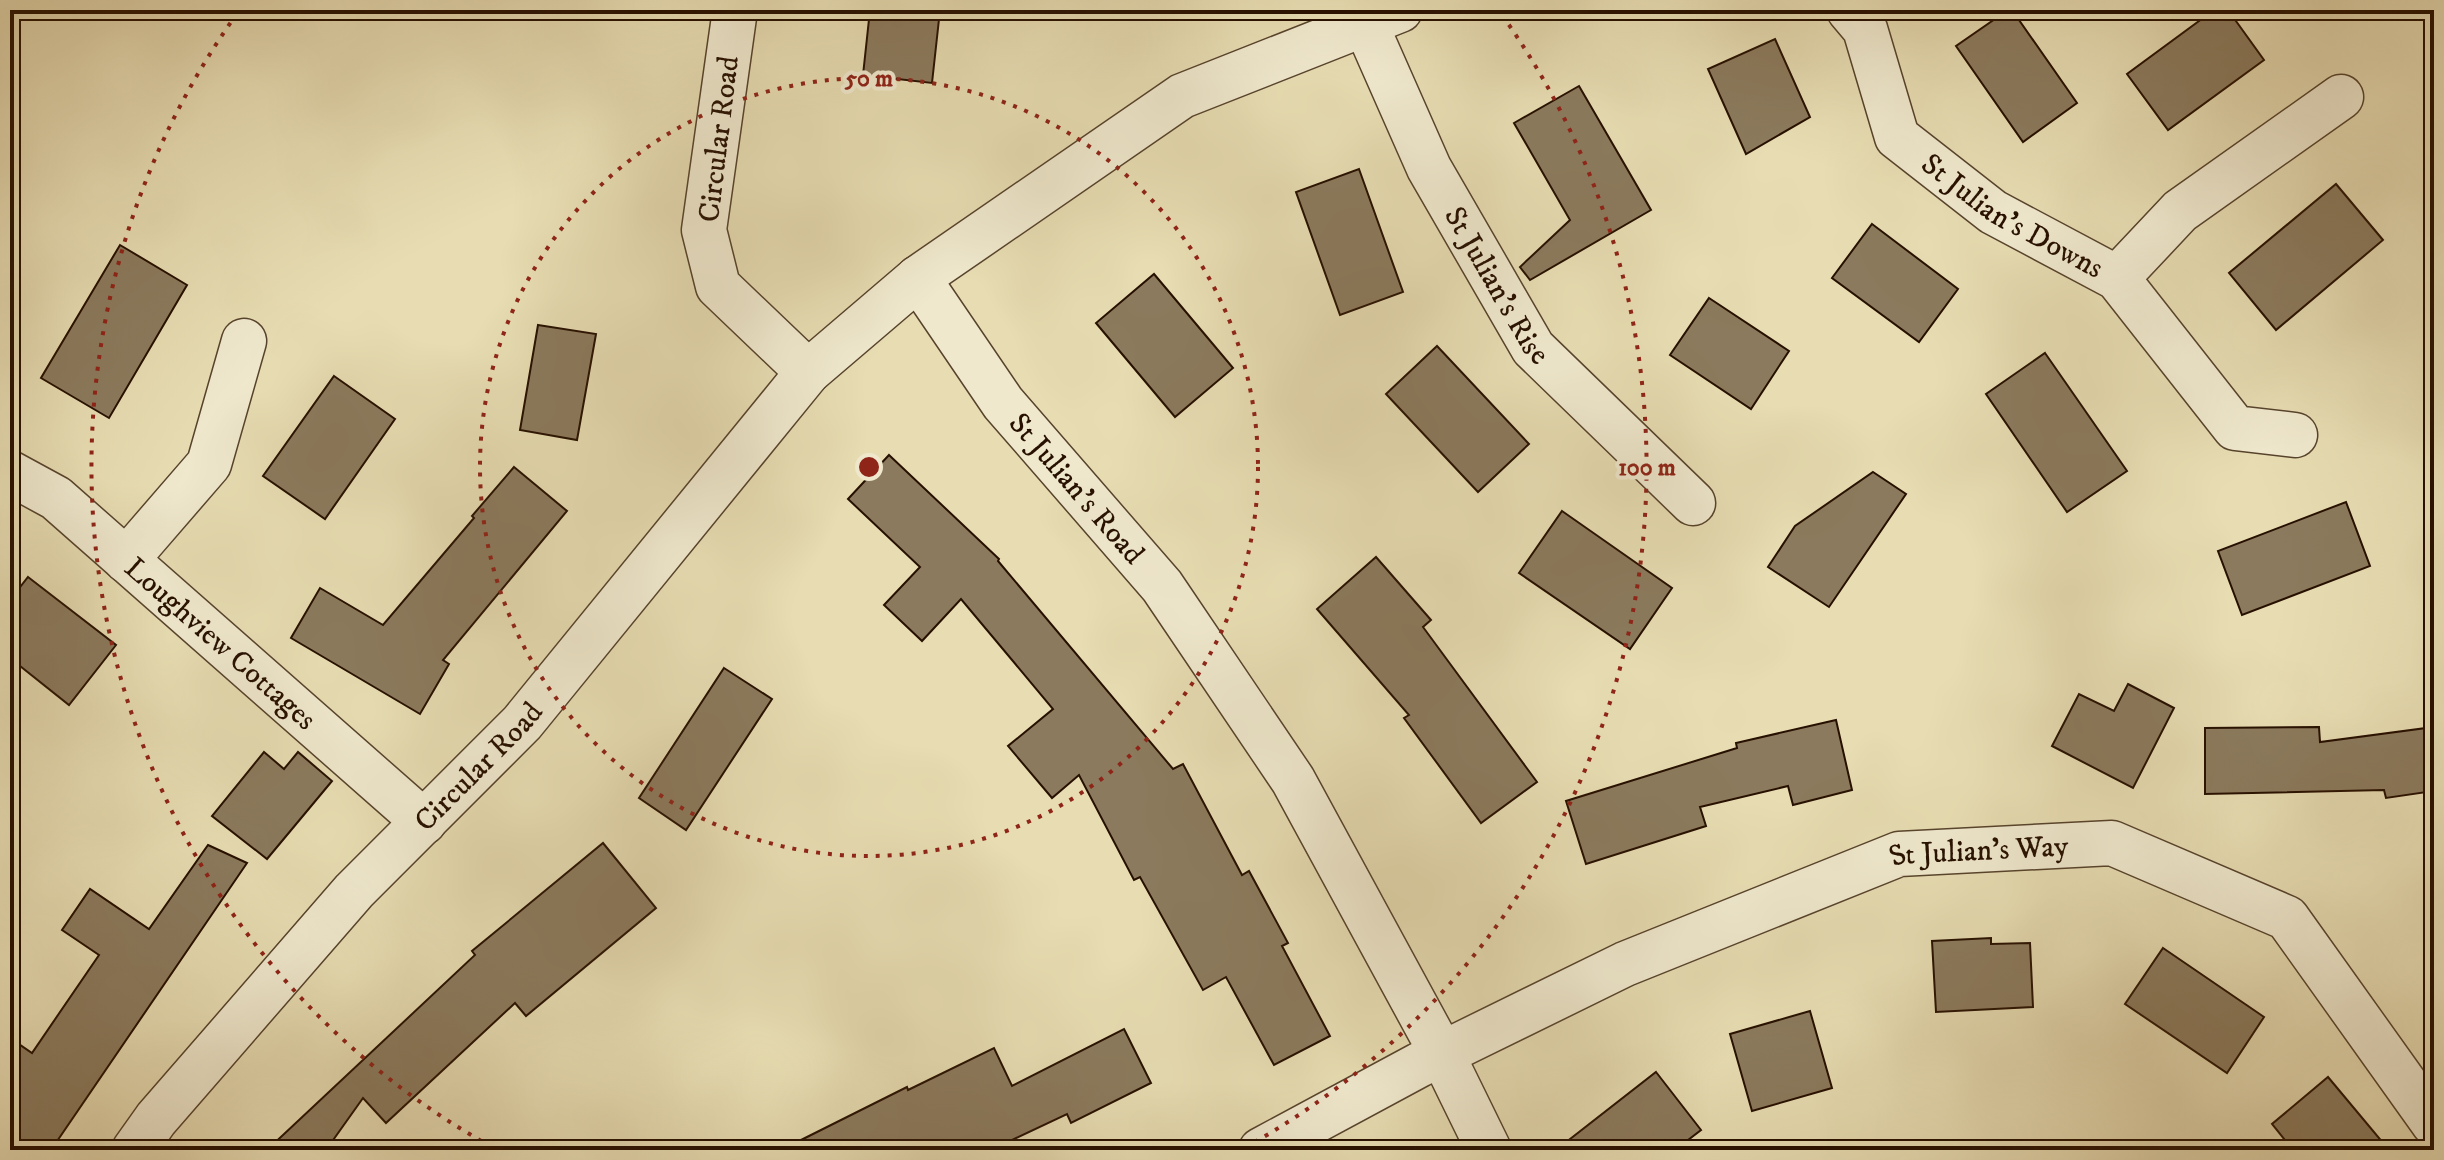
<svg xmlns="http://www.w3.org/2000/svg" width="2444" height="1160" viewBox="0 0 2444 1160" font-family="'IM FELL DW Pica',serif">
<rect width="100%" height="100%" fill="#e7dcb2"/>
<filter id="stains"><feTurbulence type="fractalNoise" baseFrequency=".0025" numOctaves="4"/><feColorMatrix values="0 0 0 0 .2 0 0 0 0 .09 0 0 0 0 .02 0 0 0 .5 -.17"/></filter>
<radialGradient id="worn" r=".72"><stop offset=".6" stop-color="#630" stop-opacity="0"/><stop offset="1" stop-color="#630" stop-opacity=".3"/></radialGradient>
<g fill="#8b7a5d" stroke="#271000" stroke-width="2">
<polygon points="870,10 940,10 932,83 863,75"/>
<polygon points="2008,10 2012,10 2077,103 2023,142 1956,46"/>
<polygon points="2214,10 2228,10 2264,60 2168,130 2127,74"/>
<polygon points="1775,39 1810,117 1746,154 1708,69"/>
<polygon points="1579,86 1651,210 1530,280 1520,267 1570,220 1514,123"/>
<polygon points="1359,169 1403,292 1340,315 1296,192"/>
<polygon points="2336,184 2383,240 2276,330 2229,273"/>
<polygon points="1872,224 1958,289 1919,342 1832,278"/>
<polygon points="120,245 187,285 109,418 41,378"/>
<polygon points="1154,274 1233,368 1175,417 1096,323"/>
<polygon points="1709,298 1789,351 1751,409 1670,355"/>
<polygon points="538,325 596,334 577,440 520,430"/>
<polygon points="1437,346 1529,444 1478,492 1386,394"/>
<polygon points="2045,353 2127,471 2067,512 1986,394"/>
<polygon points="334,376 395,419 325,519 263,476"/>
<polygon points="889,455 999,559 998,561 1173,769 1183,764 1242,875 1249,871 1288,943 1282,946 1330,1036 1274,1065 1226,977 1203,990 1140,877 1134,880 1079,775 1052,798 1008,746 1053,709 961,599 922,641 884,605 920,567 848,499"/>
<polygon points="514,467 567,511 443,660 449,664 420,714 291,638 320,588 383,625 474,518 472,516"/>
<polygon points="1873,472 1906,494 1829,607 1768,567 1795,526"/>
<polygon points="2346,502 2370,566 2242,615 2218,551"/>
<polygon points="1562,511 1672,588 1630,649 1519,573"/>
<polygon points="1376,557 1431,620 1423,627 1537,782 1481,823 1404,718 1409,715 1317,609"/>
<polygon points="28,577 116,645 69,705 10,658 10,600"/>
<polygon points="724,668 772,699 686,830 639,798"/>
<polygon points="2128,684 2174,708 2133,788 2052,746 2079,694 2114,711"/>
<polygon points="1836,720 1852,790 1793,805 1788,786 1700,807 1706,826 1586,864 1566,801 1737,748 1736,743"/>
<polygon points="2319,727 2320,742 2434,727 2434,791 2386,798 2384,790 2205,794 2205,728"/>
<polygon points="264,752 284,769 298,752 332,781 267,859 212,816"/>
<polygon points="603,843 656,908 526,1016 515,1003 386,1123 363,1098 326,1150 267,1150 475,955 472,951"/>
<polygon points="208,845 247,863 51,1150 10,1150 10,1038 32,1053 99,955 62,930 90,889 149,929"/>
<polygon points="1991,938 1991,944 2030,943 2033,1007 1936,1012 1932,941"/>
<polygon points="2163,948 2264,1017 2227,1073 2125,1004"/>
<polygon points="1810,1011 1832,1088 1752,1111 1730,1034"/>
<polygon points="1124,1029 1151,1083 1071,1123 1067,1114 991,1150 781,1150 907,1087 908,1090 994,1048 1012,1086"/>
<polygon points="1656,1072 1701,1130 1675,1150 1556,1150"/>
<polygon points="2328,1077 2389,1150 2293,1150 2272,1124"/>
</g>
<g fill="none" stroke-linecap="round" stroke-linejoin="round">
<defs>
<g id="street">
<polyline points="735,10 704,230 718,286 808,372"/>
<path id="s1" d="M1849,10L1865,29L1897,137L1993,212L2117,278L2235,428L2295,435"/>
<path id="s2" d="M1365,23L1429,168L1533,348L1693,503"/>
<path id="s3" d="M918,278L1003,403L1162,586L1293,780L1442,1054L1489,1150"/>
<polyline points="2117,278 2180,211 2341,97"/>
<path id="s4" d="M10,473L56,498L424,822"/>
<polyline points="126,560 209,464 244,341"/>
<path id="s5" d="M134,1150L156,1119L354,891L522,723L808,372L918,278L1182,96L1400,10"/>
<path id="s6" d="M1261,1150L1419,1065L1625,964L1899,854L2112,843L2287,918L2434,1124"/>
</g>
</defs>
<use href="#street" stroke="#57432c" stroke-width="47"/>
<use href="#street" stroke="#efe8cd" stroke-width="44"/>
</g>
<g fill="none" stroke="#8f2418" stroke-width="4" stroke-dasharray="4 8">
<circle cx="869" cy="467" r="389"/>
<path d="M492 1147A778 778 0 0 1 236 15M1502 15A778 778 0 0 1 1246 1147"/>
</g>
<g text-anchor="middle" stroke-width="8" stroke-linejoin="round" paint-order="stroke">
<g font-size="30" fill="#271000" stroke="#efe8cd">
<text transform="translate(718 139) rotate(-83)" y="10">Circular Road</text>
<text dy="10" stroke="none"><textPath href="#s1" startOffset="278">St Julian's Downs</textPath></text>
<text dy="10" stroke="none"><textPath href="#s2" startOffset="294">St Julian's Rise</textPath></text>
<text dy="10" stroke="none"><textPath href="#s3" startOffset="264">St Julian's Road</textPath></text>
<text dy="10" stroke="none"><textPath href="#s4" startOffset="272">Loughview Cottages</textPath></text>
<text dy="10" stroke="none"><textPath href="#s5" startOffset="516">Circular Road</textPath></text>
<text dy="10" stroke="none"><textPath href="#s6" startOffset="784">St Julian's Way</textPath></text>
</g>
</g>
<circle cx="869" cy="467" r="12" fill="#8f2418" stroke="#efe8cd" stroke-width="4"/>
<g font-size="24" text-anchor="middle" font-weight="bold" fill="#8f2418" stroke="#efe8cd" stroke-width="8" stroke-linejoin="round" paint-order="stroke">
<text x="869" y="86">50 m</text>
<text x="1647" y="475">100 m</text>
</g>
<rect width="2444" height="1160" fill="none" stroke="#e7dcb2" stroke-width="40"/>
<rect x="12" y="12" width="2420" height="1136" fill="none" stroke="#271000" stroke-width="4"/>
<rect x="20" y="20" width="2404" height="1120" fill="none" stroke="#271000" stroke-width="2"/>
<rect width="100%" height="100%" filter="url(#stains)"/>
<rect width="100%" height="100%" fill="url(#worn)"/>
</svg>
